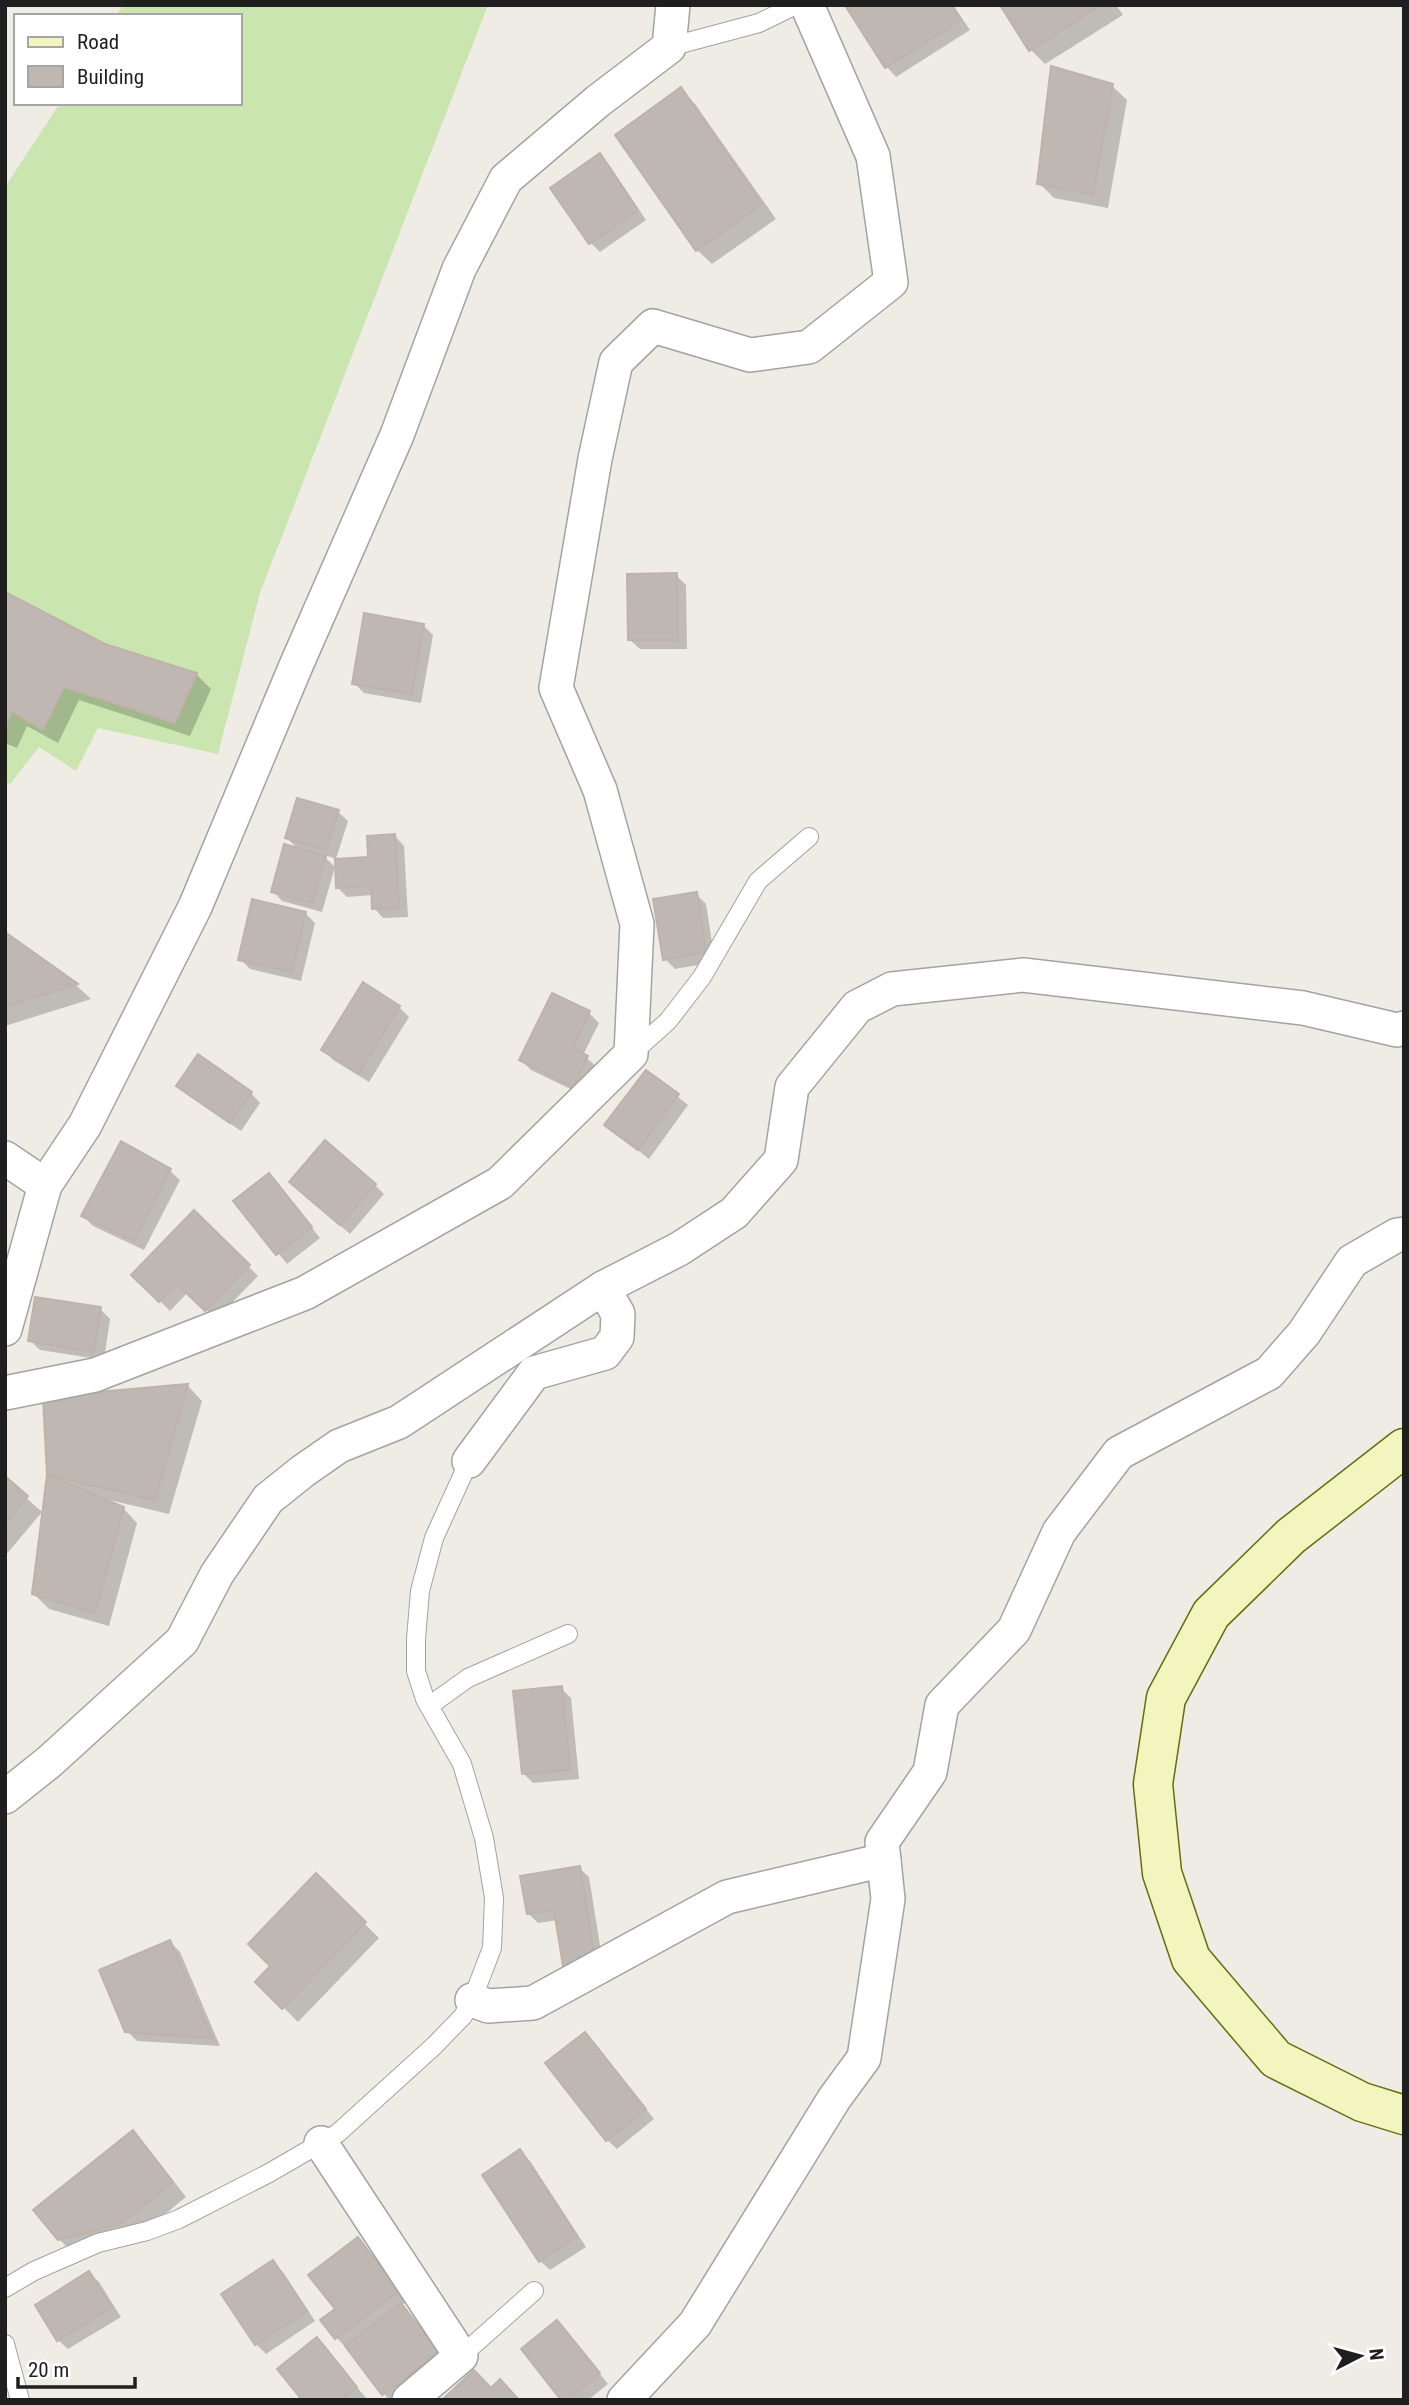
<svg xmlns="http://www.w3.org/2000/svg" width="1409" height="2405" viewBox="0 0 1409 2405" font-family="'Roboto Condensed',sans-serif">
<rect width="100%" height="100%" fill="#efece6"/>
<polygon fill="#cae5af" points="123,5 488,5 260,593 218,754 98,728 76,771 39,747 10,784 5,781 5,187 60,103 240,103 240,16 116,16"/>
<g fill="#0003">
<polygon points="852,5 953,5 970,30 896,77 887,67 849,7"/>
<polygon points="1003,5 1116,5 1123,15 1045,64 1031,50"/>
<polygon points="1112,86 1127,100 1108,208 1054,198 1039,183"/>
<polygon points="681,90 695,104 776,219 712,264 697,250"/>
<polygon points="599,156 609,165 646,220 600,252 591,243"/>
<polygon points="676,575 686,585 687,649 640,649 630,640"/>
<polygon points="5,594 105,646 196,674 211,689 190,736 79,700 58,743 27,726 17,748 5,743"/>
<polygon points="423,625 433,635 421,703 364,693 354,683"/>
<polygon points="338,812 348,821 336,859 322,854 335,867 322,912 282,901 273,891 300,851 287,838"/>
<polygon points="395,836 404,846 408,917 383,918 374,908 373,895 347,897 337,887"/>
<polygon points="696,894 706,904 715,962 675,969 665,959"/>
<polygon points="305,913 315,923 301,981 250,969 240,959"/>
<polygon points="5,935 77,986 91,999 5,1026"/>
<polygon points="553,995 589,1013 599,1023 583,1055 597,1067 583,1095 531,1070 521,1060"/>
<polygon points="399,1007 409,1017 369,1082 333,1060 324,1050"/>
<polygon points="647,1072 688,1105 649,1159 607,1125"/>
<polygon points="178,1086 251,1093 260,1103 241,1131 188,1095"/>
<polygon points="170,1171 180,1180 144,1250 93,1226 83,1216"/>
<polygon points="278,1185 320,1238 287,1264 236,1202"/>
<polygon points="375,1185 384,1194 350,1234 301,1191"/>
<polygon points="194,1212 258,1276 216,1319 188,1292 170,1311 133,1274"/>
<polygon points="100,1309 110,1319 104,1360 40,1350 30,1340"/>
<polygon points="188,1386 202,1401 169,1514 105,1499 104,1501 123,1508 137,1523 109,1626 49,1609 34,1594 49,1475 45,1399"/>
<polygon points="5,1479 42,1512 5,1556"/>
<polygon points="561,1688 571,1698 579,1779 533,1783 523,1773"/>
<polygon points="579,1868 589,1877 604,1970 575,1975 565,1965 558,1920 538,1923 529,1914"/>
<polygon points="316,1876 379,1938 298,2022 258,1982 273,1966"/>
<polygon points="170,1942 180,1952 220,2046 137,2041 127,2031"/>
<polygon points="585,2034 654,2119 617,2149 607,2140"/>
<polygon points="133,2133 147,2147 186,2197 137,2237 74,2254 59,2239"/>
<polygon points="520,2151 530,2161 586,2247 550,2270 540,2261"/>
<polygon points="358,2239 407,2301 401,2306 447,2362 398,2400 390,2400 384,2394 348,2346 346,2348 337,2338 323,2320 337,2309"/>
<polygon points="273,2262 283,2272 315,2321 266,2354 256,2344 224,2295"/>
<polygon points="89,2273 99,2282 121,2317 68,2349 58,2340"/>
<polygon points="566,2332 608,2384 588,2400 564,2400"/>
<polygon points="317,2339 366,2398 363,2400 304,2400"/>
</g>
<g fill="#bfb8b2" stroke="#bfb3a9" stroke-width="2">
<polygon points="848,5 952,5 961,20 885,68 846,7"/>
<polygon points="1000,5 1101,5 1029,51"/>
<polygon points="1051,66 1113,84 1093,195 1037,184"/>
<polygon points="681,87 762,204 696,251 615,135"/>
<polygon points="600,153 638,210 589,244 550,188"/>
<polygon points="677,573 678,640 628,640 627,574"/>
<polygon points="5,592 105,644 197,673 175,723 64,687 43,730 12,712 5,729"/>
<polygon points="364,613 424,624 412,694 352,684"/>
<polygon points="297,798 339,810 326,850 285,838"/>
<polygon points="395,834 399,908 372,909 371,886 336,888 335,859 368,857 367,836"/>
<polygon points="284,844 326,856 312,903 271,892"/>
<polygon points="697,892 706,952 663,960 653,899"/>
<polygon points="252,899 306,912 292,972 238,960"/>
<polygon points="5,932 78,984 5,1007"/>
<polygon points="363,982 400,1006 359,1073 321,1050"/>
<polygon points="552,993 590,1011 573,1048 588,1056 573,1087 519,1060"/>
<polygon points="198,1054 252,1092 230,1123 176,1086"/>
<polygon points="646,1070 679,1094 638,1150 604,1125"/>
<polygon points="325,1140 376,1184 340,1225 289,1182"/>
<polygon points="121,1141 171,1169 134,1241 81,1216"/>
<polygon points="269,1173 312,1227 276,1255 233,1201"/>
<polygon points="194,1210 250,1265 205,1311 177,1284 159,1302 131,1275"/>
<polygon points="35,1297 101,1307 94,1352 28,1341"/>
<polygon points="188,1384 155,1500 47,1475 43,1397"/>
<polygon points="47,1475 124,1507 95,1613 32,1594"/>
<polygon points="5,1476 28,1496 5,1524"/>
<polygon points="562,1686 570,1770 522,1774 513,1691"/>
<polygon points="580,1866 595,1960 563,1966 554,1910 527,1914 520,1876"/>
<polygon points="316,1873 366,1922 282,2009 255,1982 270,1966 248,1944"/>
<polygon points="170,1940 212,2038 125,2032 99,1970"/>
<polygon points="585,2032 646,2109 606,2141 545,2063"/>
<polygon points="133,2130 173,2182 122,2223 58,2240 33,2210"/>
<polygon points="520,2149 577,2236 539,2262 482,2175"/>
<polygon points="358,2237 399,2291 335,2339 320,2320 335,2309 308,2275"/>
<polygon points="273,2260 307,2311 255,2345 221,2294"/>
<polygon points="89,2271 112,2307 57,2341 35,2305"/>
<polygon points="401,2303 439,2352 382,2395 345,2346"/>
<polygon points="557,2320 600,2373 567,2400 561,2400 521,2349"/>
<polygon points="317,2337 357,2387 341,2400 302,2400 277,2369"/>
<polygon points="474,2370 491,2388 500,2379 519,2400 442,2400"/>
</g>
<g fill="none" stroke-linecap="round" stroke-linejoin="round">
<defs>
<g id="lane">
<polyline points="669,47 759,23 796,5"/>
<polyline points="631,1054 668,1021 702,977 758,881 809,837"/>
<polyline points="429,1706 468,1678 568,1634"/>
<polyline points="5,2288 34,2271 98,2243 147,2231 179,2219 269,2173 338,2133 434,2046 463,2016 472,2000 492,1948 494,1898 484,1838 462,1764 425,1699 416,1671 416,1639 420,1591 434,1538 469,1461"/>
<polyline points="5,2344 20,2400"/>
<polyline points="461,2356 534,2291"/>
</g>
<g id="street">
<polyline points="5,1158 45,1185"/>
<polyline points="5,1329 45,1185 85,1125 195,907 295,668 397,435 459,269 506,179 598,101 669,47 673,5"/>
<polyline points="5,1393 95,1375 305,1293 500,1183 631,1054 637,924 600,790 556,688 595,459 616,362 653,326 750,355 809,347 891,282 873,156 807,5"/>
<polyline points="469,1461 534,1373 605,1353 617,1337 618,1314 603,1288"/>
<polyline points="5,1797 49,1762 182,1641 217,1574 268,1499 303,1471 339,1446 399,1422 603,1288 679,1249 734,1213 781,1160 792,1087 857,1007 892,989 1023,975 1303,1008 1397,1030 1404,1028"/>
<polyline points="472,2000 488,2006 533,2003 727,1897 884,1860"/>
<polyline points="321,2143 461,2356 409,2400"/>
<polyline points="624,2400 695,2324 834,2099 864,2058 888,1899 882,1842 930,1772 942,1705 1014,1630 1059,1532 1119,1453 1269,1373 1304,1333 1352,1261 1397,1235 1404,1234"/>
</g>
<polyline id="secondary" points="1404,1448 1291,1536 1211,1614 1166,1698 1153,1784 1162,1873 1191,1959 1276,2059 1362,2102 1404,2115"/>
</defs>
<use href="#lane" stroke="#a3a3a3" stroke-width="20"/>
<use href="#street" stroke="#a3a3a3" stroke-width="36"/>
<use href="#secondary" stroke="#646e0d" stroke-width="41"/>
<use href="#lane" stroke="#fff" stroke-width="18"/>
<use href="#street" stroke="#fff" stroke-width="33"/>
<use href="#secondary" stroke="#f2f5be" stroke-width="38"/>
</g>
<rect width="1409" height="2405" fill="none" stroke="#1f1f1f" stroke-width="14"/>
<rect x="14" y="14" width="228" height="91" fill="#ffffff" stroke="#a5a5a5" stroke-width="2"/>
<rect x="28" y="37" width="35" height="10" fill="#f2f5be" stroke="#a5a5a5" stroke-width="2"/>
<text x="77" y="49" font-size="21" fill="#1f1f1f">Road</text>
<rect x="28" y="66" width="35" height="21" fill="#bfb8b2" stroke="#a5a5a5" stroke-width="2"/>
<text x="77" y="84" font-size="21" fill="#1f1f1f">Building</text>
<g transform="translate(1360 2356) rotate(84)" stroke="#ffffff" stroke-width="5" paint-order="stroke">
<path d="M0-5L12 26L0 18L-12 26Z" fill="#1f1f1f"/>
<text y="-10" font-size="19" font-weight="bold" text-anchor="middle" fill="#1f1f1f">N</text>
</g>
<path d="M18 2377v10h117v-10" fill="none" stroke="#1f1f1f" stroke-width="3.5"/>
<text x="28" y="2377" font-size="21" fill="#1f1f1f" stroke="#ffffff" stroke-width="5" paint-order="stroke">20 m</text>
</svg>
